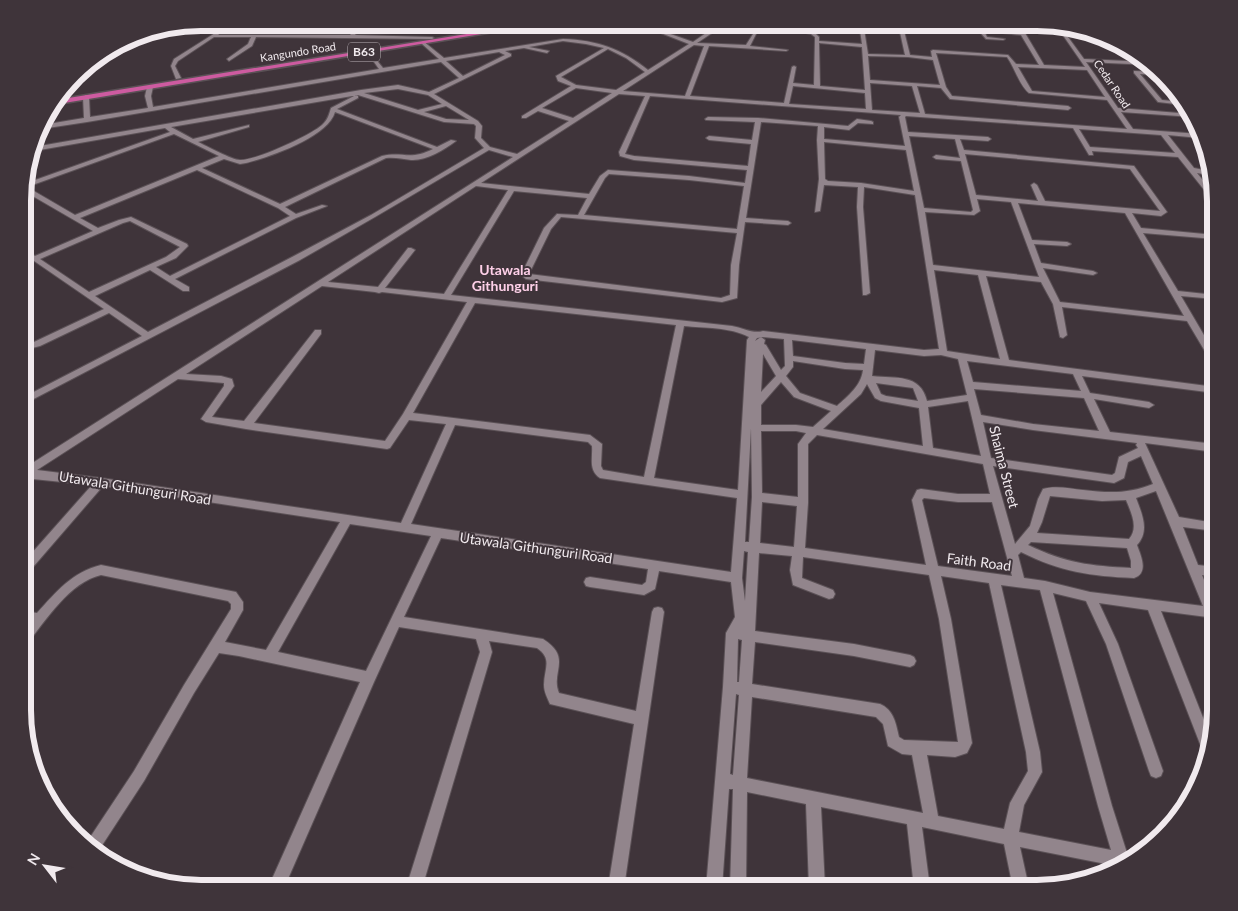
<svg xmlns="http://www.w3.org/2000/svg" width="1238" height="911" viewBox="0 0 1238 911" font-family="Lato,sans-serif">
<rect width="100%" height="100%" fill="#3f343a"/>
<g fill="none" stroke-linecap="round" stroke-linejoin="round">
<defs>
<g id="minor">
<polygon points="231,23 235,23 218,35 350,35 361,23 365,23 355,35 432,37 434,38 432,39 256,37 252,46 229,61 227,59 248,44 251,37 214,37 178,61 175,66 181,78 176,79 171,66 174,59"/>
<polygon points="420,23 424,23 420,32 416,32"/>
<polygon points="516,23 520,23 517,25 515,24"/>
<polygon points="598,23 604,23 583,29 581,28"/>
<path d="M689,23H694L712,29L722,23H727L697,43L746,45L755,31L757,32L750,46L788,50L786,51L709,46L690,96L784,103L792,67L794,66L796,67L793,83L814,85L815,37L811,34L796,31L794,23H798L800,29L814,32L819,37V41L862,44L859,23H863L868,54L905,55L898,23H902L910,55L932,57L931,51L933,50L1008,55L1016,64L1039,65L1021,35L984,31L987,37L1005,39L1003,40L986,39L979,31L929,28L921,23H926L930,26L993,29L992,24L993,23L1056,25L1061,26L1066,34L1106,36L1110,39L1068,37L1084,59L1148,62L1152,65L1086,62L1118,108L1191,114L1193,117L1121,112L1133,129L1200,134V138L1168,135L1194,168L1209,171V175L1197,173L1214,194L1215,202L1213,201L1178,157L1092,151L1093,155H1089L1073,128L906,116L905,117L908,132L988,137L991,139L988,141L960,139L964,150L1134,166L1167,212L1161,216L1132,213L1141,228L1215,235V239L1143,233L1178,291L1215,295V299L1181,296L1215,354V361L1209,358L1187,321L1062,307L1067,335L1063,338L1060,337L1053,304L1041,282L986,276L1009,360L1215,387V393L1082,376L1090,393L1149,402L1154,405L1149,408L1094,399L1110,432L1215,444V452L1145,443L1179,517L1215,523V531L1183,527L1198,565L1215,567V577L1202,575L1215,607V618L1161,611L1211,738L1207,755L1204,754L1202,749L1148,610L1099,603L1118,644L1163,771L1161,776L1156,778L1151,776L1149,771L1106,644L1086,601L1053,593L1112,806L1127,853L1134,856L1117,869L1116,866L1020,847L1029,888H1013L1004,844L922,827L930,888H914L907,824L821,807L825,888H809L806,804L747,792L746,888H730L733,789H729L722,888H706L723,687L726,633L735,617L731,582L659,571L655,589L644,595L590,587L586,586L584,582L586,578L590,577L642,585L646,582L648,569L441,538L404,617L543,639C573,658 550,672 559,693L636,711L652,612L654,608L658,607L662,608L664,612L624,888H608L634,724L550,704C547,697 544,692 544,685C544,669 553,659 537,648L489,641L492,652L422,888H406L480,652L476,639L399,627L374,682L284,888H268L360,682L239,656L219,653L194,693L144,781L97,853L85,845L134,771L184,685L231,609V604L228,601L101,575C70,582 46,620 27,644L23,646V630L30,623L23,621V611L37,613C56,592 72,572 101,565L236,592L243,602V610L225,642L266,650L340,522L103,486L27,574L23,576V563L92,485L23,478V469L513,157L489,150L375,217L300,260L24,404V397L142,336L109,313L40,346L28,349L24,348V342H34L104,309L24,254V249L35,256L93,231L24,191V184L170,132L165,128L34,151V147L361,90L398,85L429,92L459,78L441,62L87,122L41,129L42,125L84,118L83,97L86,95L89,97L90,117L148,108L145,96L147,87L150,85L153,87L151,96L153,107L379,69L367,52L369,51L383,68L439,59L421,43L423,41L444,58L563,39C597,40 622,49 648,70L689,44L648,28V26L693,42L709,31ZM997,25L1058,28L1085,67L1044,65L1025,33L998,29ZM563,41L586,44L604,48L556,76L558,81L571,86L522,116V118H526L538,111L569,121L517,154L490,147L481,138L482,126L478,121L434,94L511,56V54L505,51L524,48L547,53L549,51L529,47ZM819,43L862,47L865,90L820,86ZM694,45L704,46L685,96L623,91ZM608,49L626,58L645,72L616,90L576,85L561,77ZM499,52L505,55L463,76L446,61ZM936,53L1007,57C1015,68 1019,85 1029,93L1107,100L1127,129L925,114L917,86L941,88L950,99L1068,110L1071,108L1068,106L952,96L946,87ZM868,56L908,57L933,60L940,85L870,80ZM1018,67L1087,70L1105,97L1032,91ZM870,83L912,86L920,113L872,110ZM793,86L865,93L866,109L789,104ZM576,88L612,93L573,118L542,108ZM398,89L428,95L442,104L418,110L364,93ZM619,94L645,96L619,152L620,156L634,160L747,170L745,183L689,176L608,170L600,176L589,194L481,183ZM356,95L331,108C329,114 328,120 322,125C311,135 255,161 240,160C232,160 207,146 198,142L249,127V125L193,139L171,127L358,95L444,122L474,124L476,126L475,138L484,148L371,215L294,256L148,332L95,296L150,270L183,291H189V287L175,279L296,218L327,206L322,205L296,214L285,207L386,158C395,157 402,159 411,160C426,161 444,150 456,141L451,140L437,147L337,109L358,98V96ZM650,96L901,115L899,117L905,146L824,139V127L849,130L858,123L873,124V122L871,121L857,119L848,126L758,118L708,117L705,119L706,120L755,122L752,140L709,136L706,138L709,140L751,144L748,166L634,156L625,154ZM446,106L469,120L446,119L424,112ZM335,112L433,149C410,161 403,151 382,156L280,204L202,168L224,159L240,164L246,163C270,157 328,137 335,112ZM761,122L818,126L817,140L819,179L815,212L820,211L824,185L858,187L857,207L863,295H866L870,293L863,207L864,187L915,195L939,349L924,350L763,331C753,334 743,328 732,326L451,295L514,191L587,198L578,215L557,214L544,228L521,275L526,279L722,302L737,298L739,265L745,222L788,225L791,223L788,221L746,218ZM1079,129L1161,135L1175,153L1090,147ZM174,134L219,156L75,215L27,187ZM909,136L955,139L960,158L936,155L933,157L936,159L961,161L973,210L971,212L924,208ZM824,142L906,150L914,191L861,183L828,181L825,179ZM965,154L1130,169L1160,211L1045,201L1037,185L1034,183L1031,185L1038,201L976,195ZM197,170L278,208L290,216L170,276L156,267L176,258L188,246L187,244L131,217L119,220L98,228L80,218ZM609,174L689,180L744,186L737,229L584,215L605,178ZM476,186L508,190L444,294L385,288L415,250L411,248H408L378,287L328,282ZM977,199L1011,202L1039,277L933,265L925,212L974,215L980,211ZM1018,203L1125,213L1184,316L1060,302L1043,268L1093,275L1097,273L1093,271L1041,263L1034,244L1067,246L1071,244L1067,242L1032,240ZM561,217L737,233L731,265L730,295L721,298L529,274L551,229ZM130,221L180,247L166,257L89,292L40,259L123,223ZM934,270L978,275L1000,359L947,351ZM322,286L375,292L379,293L382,292L467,302L403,414L385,441L254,423L321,334V330H315L244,421L212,417L234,386L232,379L221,376L186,374ZM475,303L676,325L644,477L603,470L601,466L602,444L590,435L413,413ZM684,326C704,328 730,327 749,337L747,340L738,490L654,478ZM761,337L755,341L757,338L763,337L784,339L785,366L781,370L766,345L764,344L765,340ZM792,340L866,349L864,364L845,363L793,356ZM875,350L924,356L941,355L958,359L967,395L927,401C920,373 896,379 872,376ZM763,354L776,376L761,392ZM793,361L845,369L863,370C861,386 848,396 837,406L800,393L786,376L793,367ZM967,361L1073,374L1081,391L973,382ZM178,379L224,383V386L201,419L206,422L246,429L387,449L390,448L409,420L446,424L401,523L101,478L37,470ZM781,382L794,397L831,411L813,427L796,425H761V405ZM876,383L913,388L918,401L886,396L881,394ZM867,384L875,398L881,401L919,408L923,446L823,429L861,394ZM974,389L1084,398L1099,431L1033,424L981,415ZM968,401L981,456L933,448L928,407ZM983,422L1033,430L1137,443L1136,445L1138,448L1119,457L1115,473L1112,475L991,458ZM455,425L588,442L592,446C593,458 588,470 600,478L737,498L731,572L411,524ZM751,428L752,497L749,542H745ZM761,431H796L806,433L798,444V497L762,493ZM817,435L983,464L990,494H958L921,489L917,490L912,500L926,565L805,548L808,503V444ZM1141,456L1153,484C1129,494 1108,493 1083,490C1071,489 1055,485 1043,489L1038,499L1030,526L1015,544L993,466L1114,483L1124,478L1128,462ZM1156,491L1203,606L1090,592L1045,581L1024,578L1018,555L1021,552C1061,572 1090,576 1134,578C1149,573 1141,556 1137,545C1150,531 1142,514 1136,498ZM1050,496L1102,501L1126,500C1131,512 1139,528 1129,539L1037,533L1042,522ZM924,498L958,502H992L1012,576L938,566L922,500ZM762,502L797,506L794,547L760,543ZM350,524L431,536L366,671L278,652ZM1031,542L1127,548L1131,561V568C1090,566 1066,563 1028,545ZM744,551L748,552L745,601L742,578ZM759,553L792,556L790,570L793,585L829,599L833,598L835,594L833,590L802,578L803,557L929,575L939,619L958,742L904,740L899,737C896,724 894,710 880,704L752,684L755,642L854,656L910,667L914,665L916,661L914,657L910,655L854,644L755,631ZM941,576L989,583L1026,752L1028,771L1010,803L1004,829L938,816L927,755L955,757L967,753L972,743L951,619ZM1001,585L1040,590L1098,806L1111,850L1019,832L1024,805L1042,772L1040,752ZM738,639L742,640L739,682H737ZM736,694L739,695L733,775L730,774ZM752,697L876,717L883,724L888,746L902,754L912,755L923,813L747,778Z"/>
<rect x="815" y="23" width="4" height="4"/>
<polygon points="143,32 145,32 86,73 82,72 93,63 90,63 100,59"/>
<polygon points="1134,71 1159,72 1161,75 1140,74 1162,100 1182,102 1184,105 1158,102 1134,73"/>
</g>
<polygon id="highway" points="535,23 548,23 52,105 56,100"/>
</defs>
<use href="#minor" stroke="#5b5156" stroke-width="2"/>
<use href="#highway" stroke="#5b5156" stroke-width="3"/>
<use href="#minor" fill="#92858c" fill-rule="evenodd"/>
<use href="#highway" fill="#cd5ba0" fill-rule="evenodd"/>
</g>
<g text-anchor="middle" stroke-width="4" stroke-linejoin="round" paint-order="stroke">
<g font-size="11" fill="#f1eaee" stroke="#3f343a">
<text transform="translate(298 52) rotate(-9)" y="4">Kangundo Road</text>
<text transform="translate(1112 84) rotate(56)" y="4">Cedar Road</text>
</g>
<rect fill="#3f343a" stroke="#bcb3b8" stroke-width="1" x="348" y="42.5" width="32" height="19" rx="4"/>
<g font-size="12" font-weight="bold" fill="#f1eaee">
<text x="364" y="56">B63</text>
</g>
<g font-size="14" font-weight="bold" fill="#fed0e8" stroke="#3f343a">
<text x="505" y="275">Utawala<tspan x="505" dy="16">Githunguri</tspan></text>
</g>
<g font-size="14" fill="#f1eaee" stroke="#3f343a">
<text transform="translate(1004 467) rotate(76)" y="5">Shaima Street</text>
<text transform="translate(135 488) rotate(9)" y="5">Utawala Githunguri Road</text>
<text transform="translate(536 548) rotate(8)" y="5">Utawala Githunguri Road</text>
<text transform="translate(979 562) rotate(7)" y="5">Faith Road</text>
</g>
</g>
<path d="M0 0H1238V911H0ZM201 31H1037A170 170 0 0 1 1207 201V710A170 170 0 0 1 1037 880H201A170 170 0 0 1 31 710V201A170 170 0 0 1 201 31Z" fill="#3f343a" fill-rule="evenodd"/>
<path fill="none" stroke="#f1eaee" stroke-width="6" d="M201 31H1037A170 170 0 0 1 1207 201V710A170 170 0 0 1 1037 880H201A170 170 0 0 1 31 710V201A170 170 0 0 1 201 31Z"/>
<g transform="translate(45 866) rotate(301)" stroke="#3f343a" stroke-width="4" paint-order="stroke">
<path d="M0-4L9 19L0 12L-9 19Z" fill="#f1eaee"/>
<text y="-8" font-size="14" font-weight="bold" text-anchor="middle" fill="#f1eaee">N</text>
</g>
</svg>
